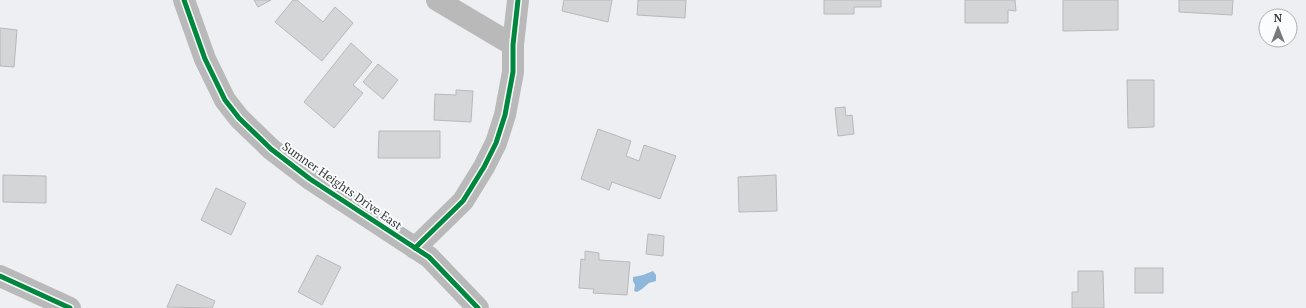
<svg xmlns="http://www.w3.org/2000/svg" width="1306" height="308" viewBox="0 0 1306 308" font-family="'PT Serif',serif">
<rect width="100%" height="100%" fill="#edeff2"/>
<polygon fill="#8fb7db" points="653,271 656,275 656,281 649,283 642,289 637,292 634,291 635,285 633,281 633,277 643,275"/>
<g fill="#d3d5d6" stroke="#b7b9bc">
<polygon points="254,0 271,0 258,7"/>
<polygon points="293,0 297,0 323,22 335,7 353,23 322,61 275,22"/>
<polygon points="564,0 612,0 608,22 562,11"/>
<polygon points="638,0 686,0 685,18 637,15"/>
<polygon points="824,0 881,0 881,7 854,7 854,14 824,14"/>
<polygon points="965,0 1015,0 1016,11 1008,10 1008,23 965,23"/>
<polygon points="1063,0 1118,0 1118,30 1063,31"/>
<polygon points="1179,0 1233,0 1232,15 1179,12"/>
<polygon points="0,28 17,30 14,67 0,66"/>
<polygon points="351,43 372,62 353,85 363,93 334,128 304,102"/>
<polygon points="378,64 398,80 383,99 363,82"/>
<polygon points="1127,80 1154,80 1154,127 1128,128"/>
<polygon points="456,90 473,91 471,122 434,120 435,94 456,95"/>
<polygon points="845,107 846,116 852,115 854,134 838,136 835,108"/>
<polygon points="598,129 631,141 626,156 639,161 644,145 676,156 660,199 612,182 609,190 581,179"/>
<polygon points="379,131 440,131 440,158 378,158"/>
<polygon points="3,175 46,176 46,203 3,202"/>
<polygon points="776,175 777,211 739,212 738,177"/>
<polygon points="216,188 246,203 231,235 201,220"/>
<polygon points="648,234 664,236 663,256 646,254"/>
<polygon points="585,251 599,253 599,260 630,262 627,295 593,293 594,289 579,288 581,259 585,260"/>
<polygon points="317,255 341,267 322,305 298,292"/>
<rect x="1135" y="268" width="28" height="25"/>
<polygon points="1078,271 1103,271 1104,308 1072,308 1072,292 1078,292"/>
<polygon points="177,284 215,301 212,308 167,307"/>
</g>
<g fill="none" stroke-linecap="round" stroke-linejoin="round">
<g stroke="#bab9ba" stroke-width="22">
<polyline points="184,0 205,59 225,100 239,118 271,149 310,179 429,257 478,308"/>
<polyline points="437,0 513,45"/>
<polyline points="415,248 463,201 484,167 496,143 505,115 513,72 513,45 518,0"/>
<polyline points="0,276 70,308"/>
</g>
<defs>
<g id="cycleway">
<polyline points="184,0 205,59 225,100 239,118 271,149 310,179 429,257 478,308"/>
<polyline points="415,248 463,201 484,167 496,143 505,115 513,72 513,45 518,0"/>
<polyline points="0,276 70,308"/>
</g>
</defs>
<use href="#cycleway" stroke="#fafcfe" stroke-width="8"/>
<use href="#cycleway" stroke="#00873e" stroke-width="5"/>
</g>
<g text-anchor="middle" stroke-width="4" stroke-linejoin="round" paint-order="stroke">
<g font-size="12" fill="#37393b" stroke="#fafcfe">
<text transform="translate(342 186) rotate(35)" y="4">Sumner Heights Drive East</text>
</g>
</g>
<g transform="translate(1278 28)"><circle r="19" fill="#fafcfe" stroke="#acaeb0"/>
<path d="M0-3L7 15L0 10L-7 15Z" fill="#77797b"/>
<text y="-6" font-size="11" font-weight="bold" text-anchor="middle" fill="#37393b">N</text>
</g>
</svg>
